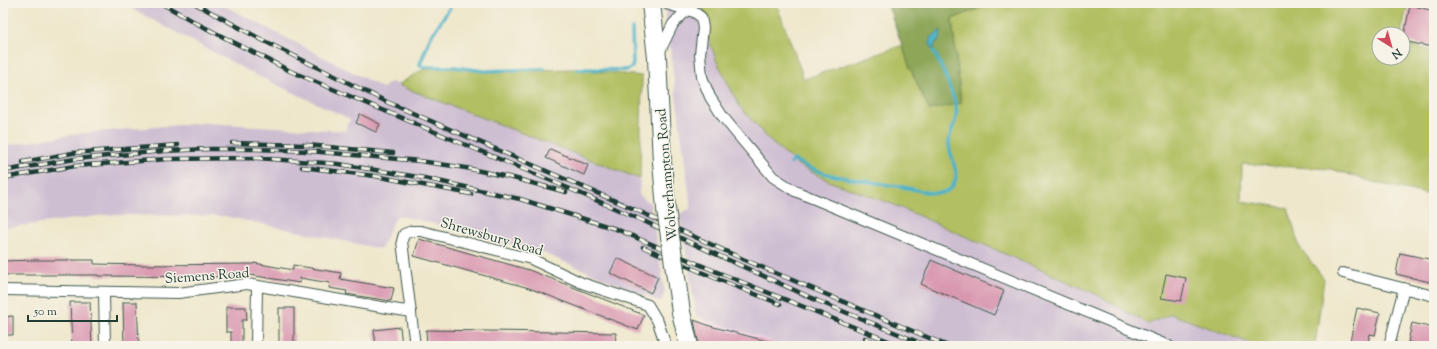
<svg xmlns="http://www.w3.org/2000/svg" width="1437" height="349" viewBox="0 0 1437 349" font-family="'Sorts Mill Goudy',serif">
<rect width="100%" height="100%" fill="#f7f3e8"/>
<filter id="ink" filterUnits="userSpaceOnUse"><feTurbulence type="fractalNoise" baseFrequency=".025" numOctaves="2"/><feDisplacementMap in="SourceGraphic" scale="8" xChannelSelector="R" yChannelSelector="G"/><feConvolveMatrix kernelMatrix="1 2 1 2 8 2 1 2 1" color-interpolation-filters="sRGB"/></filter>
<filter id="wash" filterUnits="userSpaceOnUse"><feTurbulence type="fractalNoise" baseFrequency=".012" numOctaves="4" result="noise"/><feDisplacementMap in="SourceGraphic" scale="16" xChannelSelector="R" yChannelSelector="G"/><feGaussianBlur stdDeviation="0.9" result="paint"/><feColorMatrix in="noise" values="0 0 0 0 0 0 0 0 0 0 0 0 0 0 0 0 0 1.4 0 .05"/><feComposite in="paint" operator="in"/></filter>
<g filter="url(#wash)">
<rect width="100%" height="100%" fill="#eee7cb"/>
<polygon fill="#f0d0e5" points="702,317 769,340 778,346 705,346"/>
<g fill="#cebed2">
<polygon points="124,3 219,3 383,88 391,82 640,179 639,195 650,203 665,293 660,302 541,252 461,230 397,215 392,224 381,249 224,216 106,215 3,228 3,146 83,133 204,123 345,131 350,119 256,75 136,11"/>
<polygon points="664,3 703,3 704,26 717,62 740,107 772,143 798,165 831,182 892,204 1098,295 1148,324 1171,314 1258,346 778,346 769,340 696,316 680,214 691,208"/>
</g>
<g fill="#b2bf62" stroke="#687e4b">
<polygon points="703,3 776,3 804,79 903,45 910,68 961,103 952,19 992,3 1408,3 1401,34 1379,34 1379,58 1403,58 1403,44 1434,51 1434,82 1431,112 1434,113 1434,184 1431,195 1373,182 1331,169 1242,164 1241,201 1288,208 1299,246 1324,279 1315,345 1314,346 1258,346 1171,314 1148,324 1098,295 892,204 831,182 798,165 772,143 740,107 717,62 704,26"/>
<polygon points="433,67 455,67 484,71 577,69 642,76 640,179 398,85 420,71"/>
</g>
<polygon fill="#8da658" stroke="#567246" points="887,3 992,3 952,19 961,103 929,110 910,68"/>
<polygon fill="#4bb3c9" stroke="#35787e" points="941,30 940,40 935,43 934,51 930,44 930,38"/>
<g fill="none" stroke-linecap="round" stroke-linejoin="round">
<g stroke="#4bb3c9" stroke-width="3.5">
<polyline points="453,3 431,36 420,64 421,66 423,67 455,67 484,71 544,69"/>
<polyline points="577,69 626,70 632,67 633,63 632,29"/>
<path d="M791,163L794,160C805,166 818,172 831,175C854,180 879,183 903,187C915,189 926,194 939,193C943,193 947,191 950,189C964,176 949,158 949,143C949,130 959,120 956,107C952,88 942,69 934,51"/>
</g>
</g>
<g id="blocks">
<g fill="#d997b0">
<polygon points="1410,5 1434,11 1434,37 1432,47 1403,41"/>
<polygon points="360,114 380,124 376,132 356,123"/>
<polygon points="550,149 588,165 584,175 546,158"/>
<polygon points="419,239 529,270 644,315 638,330 529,288 414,256"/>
<polygon points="1400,253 1434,260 1434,283 1396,274"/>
<polygon points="617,258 658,277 651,293 610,273"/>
<polygon points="35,260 94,260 94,264 144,265 254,264 254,263 293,270 293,265 341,273 340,279 394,288 391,301 346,294 347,291 329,288 330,283 300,278 300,283 243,274 243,277 98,276 98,275 3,275 3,261"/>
<polygon points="931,260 1004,291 994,315 921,284"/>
<polygon points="1166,274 1186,278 1181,301 1161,298"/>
<polygon points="70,302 90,302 92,346 72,346"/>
<polygon points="123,302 137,302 139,346 124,346"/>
<polygon points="226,307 246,307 247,320 242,320 242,346 231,346 231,332 226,332"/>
<rect x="279" y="308" width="15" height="38"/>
<polygon points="1357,308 1380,313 1375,335 1370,334 1367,346 1349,346"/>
<polygon points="13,316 13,335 3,335 3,317"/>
<polygon points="694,320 710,326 774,343 774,346 699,346"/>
<polygon points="1412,323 1434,328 1434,346 1425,346 1408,342"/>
<polygon points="400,327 402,346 376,346 374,330"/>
<polygon points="426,330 616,333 615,346 427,346"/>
</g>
</g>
</g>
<g filter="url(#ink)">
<use href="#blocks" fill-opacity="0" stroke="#3e564b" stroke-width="1"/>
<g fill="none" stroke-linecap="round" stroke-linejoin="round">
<defs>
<g id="street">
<polyline points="663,3 694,12 701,17 703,28 700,54 702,77 710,97 723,117 773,177 795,191 1169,346"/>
<polyline points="659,53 673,24 687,10"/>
<polyline points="1343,273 1434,296"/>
<polyline points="3,290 178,293 247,284 411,312"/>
<polyline points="104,292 105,346"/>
<polyline points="256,346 257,286"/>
<polyline points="415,346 402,241 404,234 412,231 421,231 531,259 582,283 648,305 658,322 666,346"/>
<polyline points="1389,346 1404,288"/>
</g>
<g id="highway">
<polyline points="651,3 657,58 662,162 666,209"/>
<polyline points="681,312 689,346"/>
</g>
</defs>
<use href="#street" stroke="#3e564b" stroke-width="12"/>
<use href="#highway" stroke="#3e564b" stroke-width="20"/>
<use href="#street" stroke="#fff" stroke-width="10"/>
<use href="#highway" stroke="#fff" stroke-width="18"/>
<defs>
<g id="rail">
<polyline points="161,3 198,24 290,71 561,185 637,218 818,301 928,346"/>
<polyline points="194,3 264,41 387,102 634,209 745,260 948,346"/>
<polyline points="232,143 307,145 393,153"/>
<polyline points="23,162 73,153 178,145"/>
<polyline points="302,167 375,176 471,194"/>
<polyline points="3,171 75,159 164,151 209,149 256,149 309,151 420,161 466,168 513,178 566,192"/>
<polyline points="3,178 75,166 167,159 257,158 339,164 424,178 520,199 616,229 717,272 901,346"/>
<polyline points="643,247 715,278 780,304"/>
<polyline points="865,338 884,346"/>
</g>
</defs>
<use href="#rail" stroke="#1f3d34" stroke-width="4.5"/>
<use href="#rail" stroke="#f7f3e8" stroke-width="3" stroke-dasharray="9" stroke-linecap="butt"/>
<defs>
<polyline id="highway-bridge" points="666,209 681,312"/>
</defs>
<use href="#highway-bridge" stroke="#3e564b" stroke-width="20" stroke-linecap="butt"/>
<use href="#highway-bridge" stroke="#fff" stroke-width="18"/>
</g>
</g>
<g text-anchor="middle" stroke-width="3" stroke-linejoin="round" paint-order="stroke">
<g font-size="14" fill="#1f3d34" stroke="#f7f3e8">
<text transform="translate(666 175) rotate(-95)" y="5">Wolverhampton Road</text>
<text transform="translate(492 236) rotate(16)" y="5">Shrewsbury Road</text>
<text transform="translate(207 275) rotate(-4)" y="5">Siemens Road</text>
</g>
</g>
<rect width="1437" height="349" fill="none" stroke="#f7f3e8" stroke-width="16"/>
<g transform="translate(1391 46) rotate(143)"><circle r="19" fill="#f7f3e8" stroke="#a1aaa0"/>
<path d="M0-3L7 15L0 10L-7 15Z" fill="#d1495b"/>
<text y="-6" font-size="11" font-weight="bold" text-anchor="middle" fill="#1f3d34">N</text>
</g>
<path d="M28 315v6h89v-6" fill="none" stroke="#1f3d34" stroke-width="2"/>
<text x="34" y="315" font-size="12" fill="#1f3d34" stroke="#f7f3e8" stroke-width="3" paint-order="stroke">50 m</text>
</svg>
